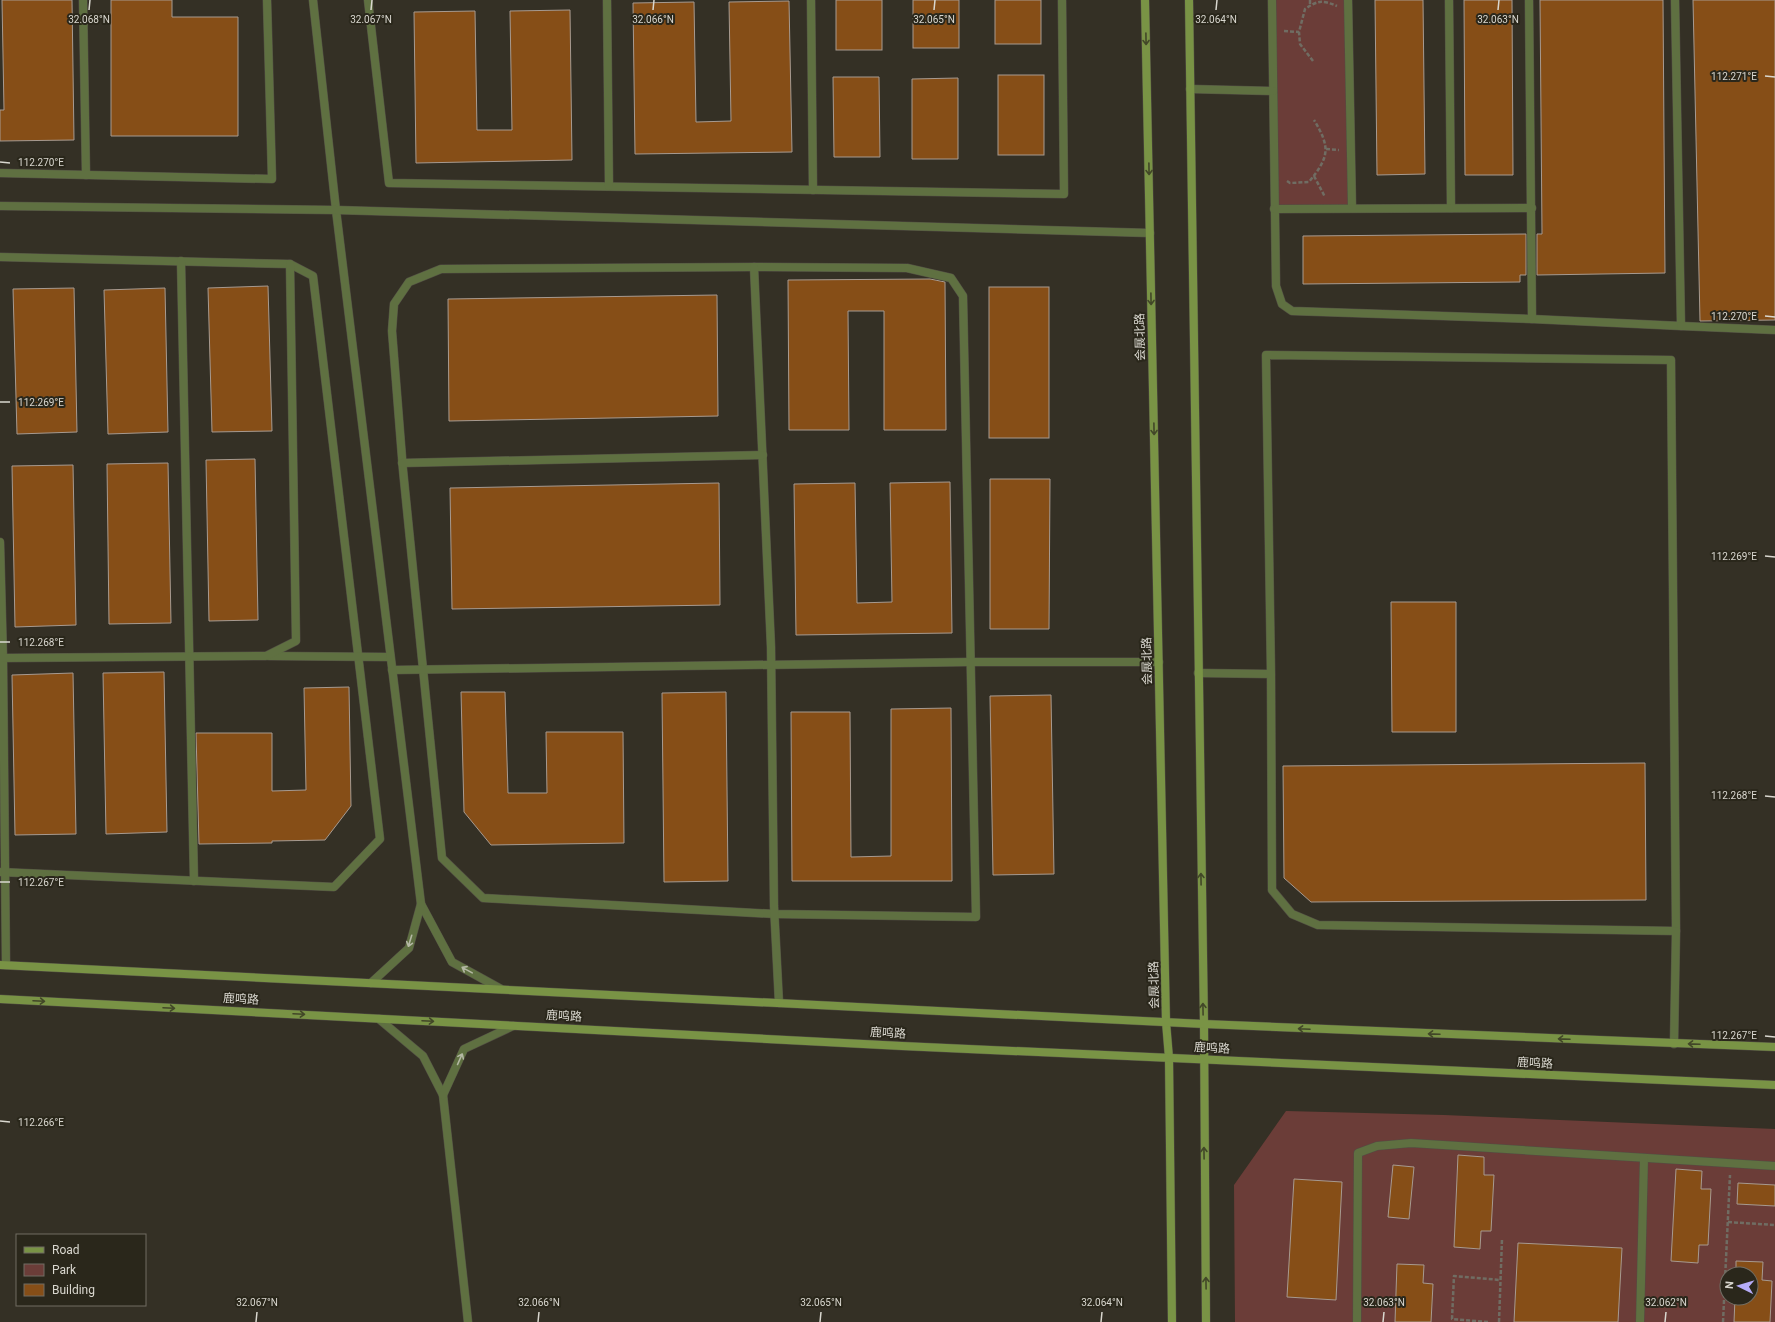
<svg xmlns="http://www.w3.org/2000/svg" width="1775" height="1322" viewBox="0 0 1775 1322" font-family="Roboto,'Noto Sans SC',sans-serif">
<rect width="100%" height="100%" fill="#343025"/>
<g fill="#6b3d38" fill-rule="evenodd">
<polygon points="1272,0 1348,0 1352,208 1274,209"/>
<path d="M1286,1111L1444,1115L1775,1129V1322H1235L1234,1185ZM1727,1274H1751V1298H1727Z"/>
</g>
<g fill="#864e17" stroke="#a79a90">
<polygon points="2,0 72,0 74,140 0,141 0,110 4,110"/>
<polygon points="111,0 172,0 172,17 238,17 238,136 111,136"/>
<rect x="836" y="0" width="46" height="50"/>
<rect x="913" y="0" width="46" height="48"/>
<rect x="995" y="0" width="46" height="44"/>
<polygon points="1375,0 1423,0 1425,174 1377,175"/>
<polygon points="1464,0 1512,0 1513,175 1465,175"/>
<polygon points="1540,0 1663,0 1665,273 1537,275 1537,234 1542,234"/>
<polygon points="1693,0 1775,0 1775,320 1700,321"/>
<polygon points="789,1 792,152 635,154 633,3 694,2 696,122 731,121 729,2"/>
<polygon points="570,10 572,160 416,163 414,12 475,11 477,130 512,130 510,11"/>
<rect x="998" y="75" width="46" height="80"/>
<polygon points="833,77 879,77 880,157 834,157"/>
<polygon points="958,78 958,159 912,159 912,79"/>
<polygon points="1526,234 1526,275 1520,275 1520,282 1303,284 1303,236"/>
<polygon points="930,279 945,282 946,430 884,430 884,311 848,311 849,430 789,430 788,280"/>
<polygon points="268,286 272,431 212,432 208,288"/>
<rect x="989" y="287" width="60" height="151"/>
<polygon points="74,288 77,432 17,434 13,289"/>
<polygon points="165,288 168,432 108,434 104,290"/>
<polygon points="717,295 718,416 449,421 448,299"/>
<polygon points="255,459 258,620 209,621 206,460"/>
<polygon points="168,463 171,623 109,624 107,464"/>
<polygon points="73,465 76,625 15,627 12,466"/>
<polygon points="990,479 1050,479 1049,629 990,629"/>
<polygon points="950,482 952,633 796,635 794,484 855,483 857,603 892,602 890,483"/>
<polygon points="719,483 720,605 452,609 450,488"/>
<polygon points="1391,602 1456,602 1456,732 1392,732"/>
<polygon points="164,672 167,832 106,834 103,673"/>
<polygon points="73,673 76,834 15,835 12,675"/>
<polygon points="349,687 351,806 325,840 272,841 272,843 199,844 196,733 272,733 272,791 306,790 304,688"/>
<polygon points="461,692 505,692 508,793 547,793 546,732 623,732 624,843 491,845 464,812"/>
<polygon points="726,692 728,881 664,882 662,693"/>
<polygon points="1051,695 1054,874 993,875 990,696"/>
<polygon points="951,708 952,881 792,881 791,712 850,712 851,857 891,856 891,709"/>
<polygon points="1645,763 1646,900 1311,902 1284,878 1283,766"/>
<polygon points="1458,1155 1484,1157 1484,1175 1494,1175 1491,1231 1481,1231 1480,1249 1454,1247"/>
<polygon points="1393,1165 1414,1167 1409,1219 1388,1217"/>
<polygon points="1676,1169 1702,1171 1701,1189 1711,1189 1708,1245 1699,1245 1698,1263 1671,1261"/>
<polygon points="1294,1179 1342,1182 1336,1300 1287,1297"/>
<polygon points="1738,1183 1775,1185 1775,1206 1737,1204"/>
<polygon points="1518,1243 1622,1248 1618,1322 1514,1322"/>
<polygon points="1736,1261 1763,1262 1762,1280 1772,1281 1770,1322 1734,1322 1735,1298 1751,1298 1751,1274 1736,1274"/>
<polygon points="1397,1264 1424,1265 1423,1283 1433,1284 1431,1322 1395,1322"/>
</g>
<g fill="none" stroke-linecap="round" stroke-linejoin="round">
<defs>
<g id="service">
<polyline points="83,0 86,175"/>
<polyline points="368,0 389,183 1064,194 1062,0"/>
<polyline points="607,0 609,186"/>
<polyline points="811,0 813,190"/>
<polyline points="1272,0 1276,286 1282,304 1292,311 1532,319 1681,326 1675,0"/>
<polyline points="1348,0 1352,208"/>
<polyline points="1449,0 1451,208"/>
<polyline points="1529,0 1532,319"/>
<polyline points="1190,89 1273,91"/>
<polyline points="0,173 272,179 267,0"/>
<polyline points="1274,209 1532,208"/>
<polyline points="0,257 290,264 313,276 380,839 334,887 0,872"/>
<polyline points="181,261 194,881"/>
<polygon points="754,267 907,268 951,278 963,296 976,917 775,914 483,898 442,858 403,470 392,331 394,304 409,282 441,269"/>
<polyline points="754,267 771,647 774,906 779,1003"/>
<polyline points="1681,326 1775,330"/>
<polyline points="402,463 763,455"/>
<polyline points="0,542 3,658 6,965"/>
<polyline points="269,656 390,657"/>
<polyline points="0,658 266,656 296,641 290,264"/>
<polyline points="392,670 970,662 1159,662"/>
<polyline points="1198,673 1271,674 1272,890 1292,914 1318,925 1676,931 1671,360 1266,355 1271,674"/>
<polyline points="1674,1044 1676,931"/>
<polyline points="1357,1322 1358,1153 1377,1146 1411,1143 1775,1166"/>
<polyline points="1640,1322 1644,1158"/>
</g>
<g id="minor">
<polyline points="313,0 336,210 421,904 452,962 501,989"/>
<polyline points="0,206 336,210 1150,233"/>
<polyline points="371,983 409,948 421,904"/>
<polyline points="379,1019 423,1056 443,1095 468,1322"/>
<polyline points="443,1095 464,1049 513,1026"/>
</g>
<g id="secondary">
<polyline points="1145,0 1166,1022 1169,1058 1172,1322"/>
<polyline points="1189,0 1204,1024 1206,1322"/>
<polyline points="0,965 1204,1024 1775,1047"/>
<polyline points="0,999 902,1046 1775,1085"/>
</g>
</defs>
<use href="#service" stroke="#524e44" stroke-width="9"/>
<use href="#minor" stroke="#524e44" stroke-width="9"/>
<use href="#secondary" stroke="#524e44" stroke-width="9"/>
<g stroke="#706d63" stroke-width="2.5" stroke-dasharray="4 2" stroke-linecap="butt">
<polyline points="1310,0 1310,5"/>
<polyline points="1284,31 1299,32"/>
<path d="M1313,61L1300,44L1299,32L1305,9C1318,0 1322,0 1337,6"/>
<polyline points="1326,149 1339,150"/>
<polyline points="1314,176 1325,197"/>
<path d="M1287,181L1290,183L1309,182C1329,157 1331,148 1314,120"/>
<polyline points="1728,1222 1775,1225"/>
<polyline points="1488,1322 1452,1319 1454,1276 1500,1280"/>
<polyline points="1499,1322 1502,1239"/>
<polyline points="1723,1322 1730,1175"/>
</g>
<use href="#service" stroke="#5f7041" stroke-width="8"/>
<use href="#minor" stroke="#5f7041" stroke-width="8"/>
<use href="#secondary" stroke="#799345" stroke-width="8"/>
</g>
<defs><path id="oneway-shaft" d="M-6 0H5M1.5-3L5.5 0L1.5 3" fill="none" stroke-width="1.6" stroke-linecap="round" stroke-linejoin="round"/></defs>
<g stroke="#424728">
<use href="#oneway-shaft" transform="translate(1146 39) rotate(89)"/>
<use href="#oneway-shaft" transform="translate(1149 169) rotate(89)"/>
<use href="#oneway-shaft" transform="translate(1151 299) rotate(89)"/>
<use href="#oneway-shaft" transform="translate(1154 429) rotate(89)"/>
<use href="#oneway-shaft" transform="translate(1201 879) rotate(-91)"/>
<use href="#oneway-shaft" transform="translate(39 1001) rotate(3)"/>
<use href="#oneway-shaft" transform="translate(169 1008) rotate(3)"/>
<use href="#oneway-shaft" transform="translate(1203 1009) rotate(-91)"/>
<use href="#oneway-shaft" transform="translate(299 1014) rotate(3)"/>
<use href="#oneway-shaft" transform="translate(428 1021) rotate(3)"/>
<use href="#oneway-shaft" transform="translate(1304 1029) rotate(-177)"/>
<use href="#oneway-shaft" transform="translate(1434 1034) rotate(-178)"/>
<use href="#oneway-shaft" transform="translate(1564 1039) rotate(-178)"/>
<use href="#oneway-shaft" transform="translate(1694 1044) rotate(-178)"/>
<use href="#oneway-shaft" transform="translate(1204 1153) rotate(-91)"/>
<use href="#oneway-shaft" transform="translate(1206 1283) rotate(-91)"/>
</g>
<g stroke="#b4b8a4">
<use href="#oneway-shaft" transform="translate(410 941) rotate(107)"/>
<use href="#oneway-shaft" transform="translate(467 970) rotate(-151)"/>
<use href="#oneway-shaft" transform="translate(460 1059) rotate(-66)"/>
</g>
<path fill="none" stroke="#d9d7cf" stroke-width="1.5" d="M89,10L90,0M371,10L372,0M653,10L654,0M934,10L935,0M1216,10L1217,0M1498,10L1499,0M1765,76L1775,77M0,162L10,163M1765,316L1775,317M0,402H10M1765,556L1775,557M0,642H10M1765,796L1775,797M0,882H10M1765,1036L1775,1037M0,1121L10,1122M256,1322L257,1312M538,1322L539,1312M820,1322L821,1312M1101,1322L1102,1312M1383,1322L1384,1312M1665,1322L1666,1312"/>
<g text-anchor="middle" stroke-width="4" stroke-linejoin="round" paint-order="stroke">
<g font-size="12" fill="#d9d7cf" stroke="#2a271b">
<text transform="translate(1140 337) rotate(-91)" y="4">会展北路</text>
<text transform="translate(1147 661) rotate(-91)" y="4">会展北路</text>
<text transform="translate(1154 985) rotate(-91)" y="4">会展北路</text>
<text transform="translate(241 999) rotate(3)" y="4">鹿鸣路</text>
<text transform="translate(564 1016) rotate(3)" y="4">鹿鸣路</text>
<text transform="translate(888 1033) rotate(3)" y="4">鹿鸣路</text>
<text transform="translate(1212 1048) rotate(3)" y="4">鹿鸣路</text>
<text transform="translate(1535 1063) rotate(3)" y="4">鹿鸣路</text>
</g>
</g>
<g font-size="10" text-anchor="middle" fill="#d9d7cf" stroke="#2a271b" stroke-width="4" stroke-linejoin="round" paint-order="stroke">
<text x="371" y="23">32.067°N</text>
<text x="653" y="23">32.066°N</text>
<text x="934" y="23">32.065°N</text>
<text x="1216" y="23">32.064°N</text>
<text x="1498" y="23">32.063°N</text>
<text x="89" y="23">32.068°N</text>
<text x="1734" y="80">112.271°E</text>
<text x="41" y="166">112.270°E</text>
<text x="1734" y="320">112.270°E</text>
<text x="41" y="406">112.269°E</text>
<text x="1734" y="560">112.269°E</text>
<text x="41" y="646">112.268°E</text>
<text x="1734" y="799">112.268°E</text>
<text x="41" y="886">112.267°E</text>
<text x="1734" y="1039">112.267°E</text>
<text x="41" y="1126">112.266°E</text>
<text x="257" y="1306">32.067°N</text>
<text x="539" y="1306">32.066°N</text>
<text x="821" y="1306">32.065°N</text>
<text x="1102" y="1306">32.064°N</text>
<text x="1384" y="1306">32.063°N</text>
<text x="1666" y="1306">32.062°N</text>
</g>
<rect x="16" y="1234" width="130" height="72" fill="#2a271b" stroke="#706d63"/>
<rect x="24" y="1247" width="20" height="6" fill="#799345" stroke="#706d63"/>
<text x="52" y="1254" font-size="12" fill="#d9d7cf">Road</text>
<rect x="24" y="1264" width="20" height="12" fill="#6b3d38" stroke="#706d63"/>
<text x="52" y="1274" font-size="12" fill="#d9d7cf">Park</text>
<rect x="24" y="1284" width="20" height="12" fill="#864e17" stroke="#706d63"/>
<text x="52" y="1294" font-size="12" fill="#d9d7cf">Building</text>
<g transform="translate(1739 1286) rotate(275)"><circle r="19" fill="#2a271b" stroke="#706d63"/>
<path d="M0-3L7 15L0 10L-7 15Z" fill="#b6acf8"/>
<text y="-6" font-size="11" font-weight="bold" text-anchor="middle" fill="#d9d7cf">N</text>
</g>
</svg>
